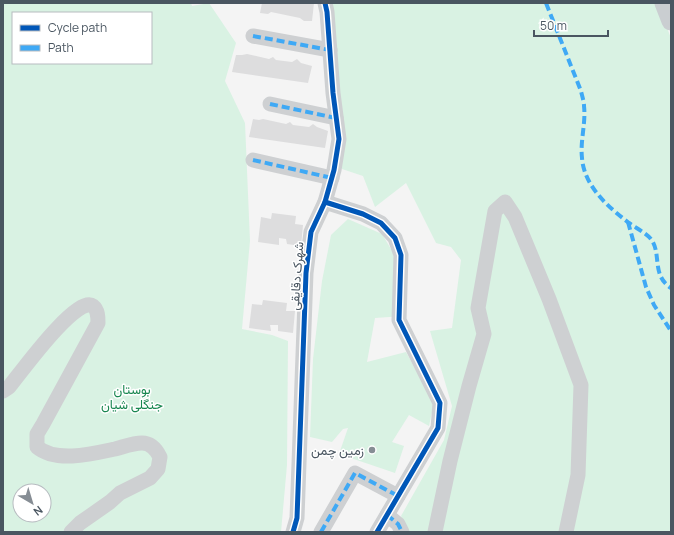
<svg xmlns="http://www.w3.org/2000/svg" width="674" height="535" viewBox="0 0 674 535" font-family="Manrope,Vazirmatn,sans-serif">
<rect width="100%" height="100%" fill="#f4f4f4"/>
<g fill="#d9f2e3" fill-rule="evenodd">
<path d="M3,3H191L192,6L209,3L236,43L225,81L245,123L250,241L242,329L272,335L288,341L287,465L281,532H3ZM13,13H151V63H13ZM20,491H44V515H20Z"/>
<polygon points="329,3 657,3 671,38 671,532 409,532 401,516 444,440 452,406 430,331 452,328 461,260 451,247 436,243 406,183 375,207 363,176 342,169"/>
<polygon points="348,219 382,234 404,271 404,316 375,318 367,362 406,352 434,403 429,426 409,415 392,442 404,446 395,473 339,454 348,428 343,429 332,442 310,437 313,359 322,281 331,235"/>
</g>
<g fill="#ddddde">
<polygon points="262,3 314,3 312,21 304,21 300,18 271,12 268,14 260,13"/>
<polygon points="247,54 269,59 273,57 276,60 292,62 297,59 301,63 312,66 308,83 232,72 236,55 242,55"/>
<polygon points="253,119 259,120 263,119 286,124 290,122 293,125 309,127 313,124 317,127 328,131 325,148 249,137"/>
<polygon points="272,213 296,216 295,224 303,225 301,246 287,244 286,239 279,238 279,245 258,242 261,217 271,219"/>
<polygon points="263,300 287,303 286,311 295,311 293,333 278,331 278,325 270,325 271,331 249,328 252,304 262,305"/>
</g>
<g fill="none" stroke-linecap="round" stroke-linejoin="round">
<g stroke="#ced0d2" stroke-width="15">
<polyline points="253,36 330,50"/>
<polyline points="270,104 336,118"/>
<polyline points="253,160 332,178"/>
<polyline points="325,202 363,214 381,223 395,238 401,255 399,320 440,403 438,428 377,532"/>
<path d="M3,391L9,387C19,375 77,294 93,306C98,310 98,317 98,323L43,424L37,434V447C56,463 92,454 115,449C123,447 133,443 142,443C151,443 156,449 160,457L158,469L150,478L120,493L110,502L80,523L71,532"/>
<polyline points="387,515 398,524 402,532"/>
<polyline points="293,532 297,518 306,273 311,232 325,202 334,170 339,139 333,93 327,12 325,3"/>
<polyline points="321,532 355,473 398,496"/>
<polyline points="435,532 450,461 469,386 484,334 478,308 495,211 505,202 515,217 549,299 581,385 578,475 566,532"/>
</g>
<polyline stroke="#caced1" stroke-width="19" points="664,3 671,21"/>
<g stroke="#3fa9f5" stroke-width="4" stroke-dasharray="8 4" stroke-linecap="butt">
<path d="M546,3L581,91C582,96 584,101 584,106C586,123 580,141 582,158C584,186 608,207 629,223C636,228 646,233 651,239C662,254 651,275 671,288"/>
<polyline points="253,36 330,50"/>
<polyline points="270,104 336,118"/>
<polyline points="253,160 332,178"/>
<polyline points="628,222 646,287 654,305 671,331"/>
<polyline points="387,515 398,524 402,532"/>
<polyline points="321,532 355,473 398,496"/>
</g>
<defs>
<g id="cycleway">
<polyline points="325,202 363,214 381,223 395,238 401,255 399,320 440,403 438,428 377,532"/>
<polyline points="293,532 297,518 306,273 311,232 325,202 334,170 339,139 333,93 327,12 325,3"/>
</g>
</defs>
<use href="#cycleway" stroke="#fff" stroke-width="8"/>
<use href="#cycleway" stroke="#0057b8" stroke-width="5"/>
</g>
<circle fill="#868d94" stroke="#fff" stroke-width="1.5" cx="372" cy="450" r="4"/>
<g text-anchor="middle" stroke-width="3" stroke-linejoin="round" paint-order="stroke">
<g font-size="13" fill="#4a5661" stroke="#fff">
<text transform="translate(296 276) rotate(-86)" y="5">شهرک دقایقی</text>
</g>
<g font-size="13" fill="#17864f" stroke="#fff">
<text x="132" y="394">بوستان<tspan x="132" dy="15">جنگلی شیان</tspan></text>
</g>
<g font-size="13" fill="#4a5661" stroke="#fff" text-anchor="end">
<text x="364" y="455">زمین چمن</text>
</g>
</g>
<rect width="674" height="535" fill="none" stroke="#4a5661" stroke-width="8"/>
<rect x="12" y="12" width="140" height="52" fill="#ffffff" stroke="#b7bbc0"/>
<rect x="20" y="25" width="20" height="6" fill="#0057b8" stroke="#b7bbc0"/>
<text x="48" y="32" font-size="12" fill="#4a5661">Cycle path</text>
<rect x="20" y="45" width="20" height="6" fill="#3fa9f5" stroke="#b7bbc0"/>
<text x="48" y="52" font-size="12" fill="#4a5661">Path</text>
<g transform="translate(32 503) rotate(142)"><circle r="19" fill="#ffffff" stroke="#b7bbc0"/>
<path d="M0-3L7 15L0 10L-7 15Z" fill="#868d94"/>
<text y="-6" font-size="11" font-weight="bold" text-anchor="middle" fill="#4a5661">N</text>
</g>
<path d="M534 30v6h74v-6" fill="none" stroke="#4a5661" stroke-width="2"/>
<text x="540" y="30" font-size="12" fill="#4a5661" stroke="#ffffff" stroke-width="3" paint-order="stroke">50 m</text>
</svg>
